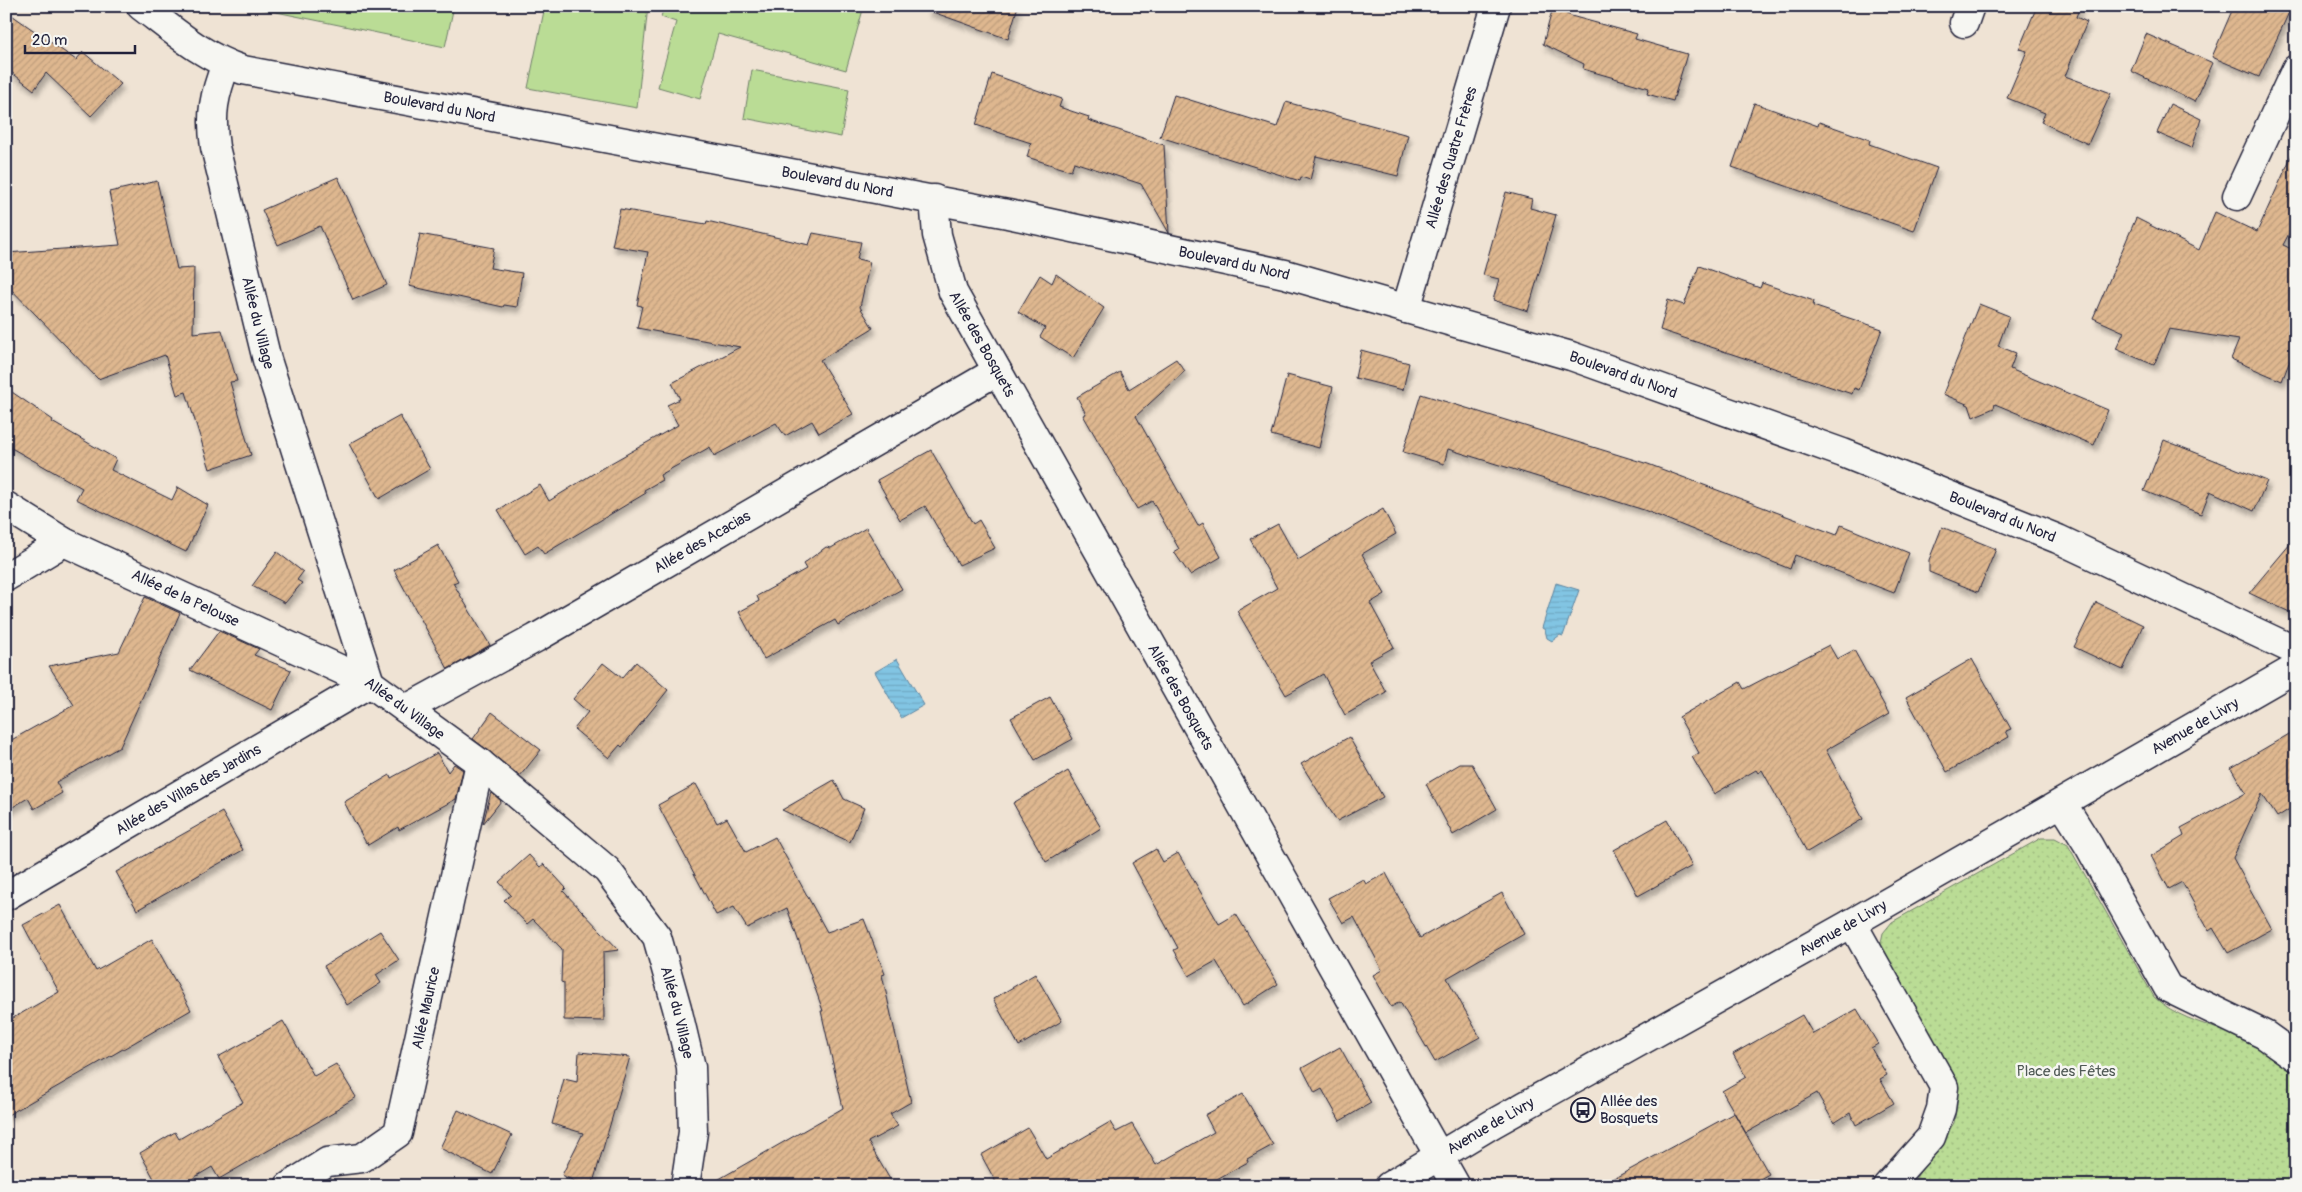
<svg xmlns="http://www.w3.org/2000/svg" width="2302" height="1192" viewBox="0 0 2302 1192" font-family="Pangolin,sans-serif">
<defs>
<pattern id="park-dots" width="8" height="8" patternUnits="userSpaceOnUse" patternTransform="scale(1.25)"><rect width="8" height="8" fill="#badc95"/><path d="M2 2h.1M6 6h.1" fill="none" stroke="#a0bc81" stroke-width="1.8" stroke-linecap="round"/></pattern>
<pattern id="water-rules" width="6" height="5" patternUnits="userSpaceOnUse" patternTransform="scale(1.25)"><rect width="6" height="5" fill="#82c5e3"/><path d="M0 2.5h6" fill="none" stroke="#70a9c4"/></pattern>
<pattern id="building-hatch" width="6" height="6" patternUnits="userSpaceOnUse" patternTransform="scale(1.25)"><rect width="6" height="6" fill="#deb78f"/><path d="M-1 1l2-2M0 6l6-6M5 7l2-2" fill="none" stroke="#be9d7c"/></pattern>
<filter id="shadow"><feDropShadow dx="3" dy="5.5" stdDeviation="2.5" flood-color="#0004"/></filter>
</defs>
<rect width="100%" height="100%" fill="#efe3d4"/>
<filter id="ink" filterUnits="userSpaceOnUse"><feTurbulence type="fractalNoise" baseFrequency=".02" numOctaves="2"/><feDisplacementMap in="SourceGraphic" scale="10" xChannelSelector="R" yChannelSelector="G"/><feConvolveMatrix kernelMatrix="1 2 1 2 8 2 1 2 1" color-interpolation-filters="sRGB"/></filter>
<g filter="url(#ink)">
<g fill="#badc95" stroke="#6e7f68">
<polygon points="257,6 454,6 445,47 257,8"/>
<polygon points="545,6 648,6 637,108 528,88"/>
<polygon points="664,6 864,6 846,70 718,34 700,99 658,87 676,22 661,17"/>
<polygon points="752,70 849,89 841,137 744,118"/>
</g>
<path fill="url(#park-dots)" stroke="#6e7f68" d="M2041,838H2055L2068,845L2154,997C2175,1016 2199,1022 2226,1032C2252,1042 2277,1056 2296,1078V1186H1910L1954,1123L1957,1104L1951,1084L1880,947L1883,933L1892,922Z"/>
<g fill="url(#water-rules)" stroke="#5c84a0">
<polygon points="1556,583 1579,590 1563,636 1560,635 1552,641 1547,638 1545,630 1542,628"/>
<polygon points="897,659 924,705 901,718 875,672"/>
</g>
<g fill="url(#building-hatch)" stroke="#22223b" filter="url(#shadow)">
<polygon points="928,6 1018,6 1008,39 927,10"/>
<polygon points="2037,6 2080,6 2076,17 2087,22 2065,76 2111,93 2088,144 2041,122 2045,113 2007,98 2027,51 2019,49"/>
<polygon points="2234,6 2292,6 2259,77 2212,57"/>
<polygon points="1553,7 1571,16 1637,34 1635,39 1687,54 1673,101 1647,94 1649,88 1583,69 1584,64 1543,44"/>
<polygon points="6,11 76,60 83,52 121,84 91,116 46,73 34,90 6,68"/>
<polygon points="2146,34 2213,63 2195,102 2131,71"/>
<polygon points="992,74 1062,99 1059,107 1089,117 1088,120 1164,145 1169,233 1141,184 1074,162 1071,171 1027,157 1031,143 976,125"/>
<polygon points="1174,95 1277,127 1286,102 1408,135 1398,176 1316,156 1310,180 1301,177 1300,181 1160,137"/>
<polygon points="1754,103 1818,126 1819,122 1870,140 1869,144 1937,168 1914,231 1732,167"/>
<polygon points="2170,104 2201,119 2192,148 2157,133"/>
<polygon points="2296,146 2296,220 2283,245 2296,251 2296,345 2282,381 2231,359 2239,340 2169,329 2154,365 2116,349 2124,332 2093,318 2136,218 2199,250 2215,212 2257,232"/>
<polygon points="338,177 387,285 353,300 320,226 278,245 262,210"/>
<polygon points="157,181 177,269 194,268 193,333 222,330 237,381 230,382 251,455 210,469 186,392 177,395 165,355 98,379 6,284 6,253 120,245 109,192"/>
<polygon points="1506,192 1532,199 1530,208 1556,215 1528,311 1493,300 1499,279 1483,275"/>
<polygon points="620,209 706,224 707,221 809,245 813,233 861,242 857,259 870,262 860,307 873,328 820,360 853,414 819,433 812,421 785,436 776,423 714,456 710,447 660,475 662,480 644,490 646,493 544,554 538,546 525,554 498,510 540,485 549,501 604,467 678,425 667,405 680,399 672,383 740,347 637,328 642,306 637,305 648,252 612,246"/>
<polygon points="420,234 494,248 490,268 522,273 517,307 504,305 503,307 409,286"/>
<polygon points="1699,266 1760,288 1762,283 1814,301 1813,306 1882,329 1859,390 1854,388 1852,394 1660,330 1668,300 1684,305"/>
<polygon points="1056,274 1104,308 1073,358 1040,337 1045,328 1018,312 1040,275 1052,283"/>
<polygon points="1979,304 2009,316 1998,346 2016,353 2010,369 2108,410 2094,445 1995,404 1994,408 1973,417 1969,405 1943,394"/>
<polygon points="1361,350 1409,363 1403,390 1355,378"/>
<polygon points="1176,359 1185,371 1136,416 1198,526 1203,523 1221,557 1190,575 1174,552 1179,549 1152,501 1137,509 1083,415 1086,414 1077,397 1120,372 1129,389"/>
<polygon points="1287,375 1333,387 1319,448 1271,435"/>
<polygon points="6,388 53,420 52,422 116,459 111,470 172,500 178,487 208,505 186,552 76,499 82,488 6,445"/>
<polygon points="1421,394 1648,464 1837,535 1841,525 1909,553 1894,593 1795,555 1790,569 1644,510 1448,449 1444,464 1403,452"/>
<polygon points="400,416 430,469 379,499 349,444"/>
<polygon points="2164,440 2267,481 2254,511 2210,491 2201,514 2144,491"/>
<polygon points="931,450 973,524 979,520 995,548 959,565 925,506 900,520 877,480"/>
<polygon points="1383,509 1396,534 1362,554 1385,594 1370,603 1394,647 1369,661 1386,692 1345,715 1323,674 1286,695 1237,611 1277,588 1250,539 1278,524 1298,560"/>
<polygon points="1942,527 1996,549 1978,592 1929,572 1929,560"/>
<polygon points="866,528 902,589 838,625 835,620 764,659 739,612 759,601 757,596 806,569 803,564 826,547 831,548"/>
<polygon points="2296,537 2296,615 2249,593"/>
<polygon points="438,545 458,581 453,583 490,645 448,669 394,570"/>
<polygon points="277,552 303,572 297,580 302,583 285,603 252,586"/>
<polygon points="145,597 180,613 120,747 56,782 62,793 34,809 28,798 6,811 6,743 74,705 49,666 119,652"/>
<polygon points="2096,602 2143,625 2123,670 2074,647"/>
<polygon points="219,631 259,649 254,655 291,670 272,710 190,670"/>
<polygon points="1829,645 1837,659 1854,650 1889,714 1826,750 1863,819 1807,852 1762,770 1758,773 1756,770 1714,794 1692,757 1699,753 1679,717 1740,682 1744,689"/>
<polygon points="1972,659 2011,729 2006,731 2009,737 1947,772 1906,697"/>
<polygon points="636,662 668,690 622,747 620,745 609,758 574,729 588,712 573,699 603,663 622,678"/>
<polygon points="1050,697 1073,739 1035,760 1011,718"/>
<polygon points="492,712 541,750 520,776 473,739"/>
<polygon points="2296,730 2296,805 2277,817 2262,794 2233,858 2272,929 2228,953 2213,928 2209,931 2182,882 2169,889 2151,856 2184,836 2181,828 2246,793 2231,768"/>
<polygon points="1349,737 1383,797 1337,821 1301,764"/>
<polygon points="437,753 448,772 454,764 463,770 456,799 399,830 398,827 368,845 367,842 366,843 344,802 390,775 391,778"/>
<polygon points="1460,764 1472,764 1497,809 1453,835 1426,784"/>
<polygon points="1068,771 1101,828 1046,862 1013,803"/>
<polygon points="834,780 844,799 864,808 850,842 782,810"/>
<polygon points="696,784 717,823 727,818 746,852 775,837 827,932 864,919 885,974 882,975 911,1102 890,1114 898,1126 868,1142 894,1186 707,1186 843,1108 821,1011 823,1011 787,908 747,928 734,907 716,915 658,805"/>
<polygon points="491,792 501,801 483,824"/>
<polygon points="222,812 243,850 137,910 116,872"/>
<polygon points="1667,820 1692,866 1638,896 1614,850"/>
<polygon points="1156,849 1163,862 1178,853 1219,924 1236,914 1278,984 1243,1006 1216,961 1189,976 1174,950 1178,948 1132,863"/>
<polygon points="529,855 540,867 544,864 566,888 563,891 619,950 603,952 604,1021 564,1020 564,983 561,982 562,949 533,919 527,924 504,900 511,895 499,882"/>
<polygon points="1386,873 1420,938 1502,893 1524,934 1447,978 1480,1037 1435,1062 1400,1002 1391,1007 1373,975 1382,970 1354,917 1343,923 1328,898 1363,879 1366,884"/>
<polygon points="60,905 96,971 152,939 191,1010 6,1116 6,1022 59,992 23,925"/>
<polygon points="380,931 399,960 376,975 381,983 347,1005 324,966"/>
<polygon points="1035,974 1062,1021 1019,1046 993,999"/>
<polygon points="1857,1009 1878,1044 1871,1048 1887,1075 1880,1079 1894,1103 1856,1125 1850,1113 1834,1123 1817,1093 1746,1133 1722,1091 1746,1077 1733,1054 1802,1015 1813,1034"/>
<polygon points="283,1021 314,1076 336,1064 356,1097 335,1110 335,1112 219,1179 212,1167 180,1186 158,1186 140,1153 175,1132 179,1139 243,1102 218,1057"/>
<polygon points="1340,1047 1371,1103 1340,1121 1322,1089 1315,1093 1302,1068"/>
<polygon points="579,1052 630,1057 592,1186 584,1186 562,1175 583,1133 552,1124 564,1079 577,1082"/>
<polygon points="1243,1094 1273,1145 1247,1159 1248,1162 1204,1186 998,1186 981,1155 1028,1128 1046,1159 1110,1122 1116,1132 1132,1124 1156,1165 1214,1132 1205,1115"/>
<polygon points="458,1110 512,1135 492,1174 440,1148"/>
<polygon points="1734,1113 1769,1174 1747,1186 1600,1186"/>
</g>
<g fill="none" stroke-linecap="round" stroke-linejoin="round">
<defs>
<g id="minor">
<polyline points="1964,23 1970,6"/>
<path id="s1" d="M226,64C214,95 210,114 215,147L267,360L370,683"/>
<polyline points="2237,196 2296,69"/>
<path id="s2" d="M934,199L937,235L953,292L1456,1186"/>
<path id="s3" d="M1406,309L1496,6"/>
<path id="s4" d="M6,506L64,542L370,683L480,763L607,870L657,937L677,1008L691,1067L693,1132L685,1186"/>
<polyline points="6,577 64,542"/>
<path id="s5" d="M406,709L536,638L997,371"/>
<polyline points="2062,803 2089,846 2168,988 2265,1035 2296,1057"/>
<path id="s6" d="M6,896L370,683"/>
<polyline points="1852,923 1944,1087 1941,1109 1931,1137 1887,1186"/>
<path id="s7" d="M289,1186L327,1162L362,1158L398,1133L480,763"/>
</g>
<g id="tertiary">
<path id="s8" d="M141,6C174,31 203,57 243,70L1008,214L1285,274L1571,356L1843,453L2058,539L2296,651"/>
</g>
<g id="secondary">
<path id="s9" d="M1389,1186L1494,1123L1852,923L2296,668"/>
</g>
</defs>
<use href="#minor" stroke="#22223b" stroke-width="31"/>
<use href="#tertiary" stroke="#22223b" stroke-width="31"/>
<use href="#secondary" stroke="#22223b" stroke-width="31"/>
<use href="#minor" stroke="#f6f6f2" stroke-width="28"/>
<use href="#tertiary" stroke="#f6f6f2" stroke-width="28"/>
<use href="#secondary" stroke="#f6f6f2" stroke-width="28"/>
</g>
</g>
<defs>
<symbol id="bus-ring" viewBox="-11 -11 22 22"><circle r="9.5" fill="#f6f6f2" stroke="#22223b" stroke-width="1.5"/><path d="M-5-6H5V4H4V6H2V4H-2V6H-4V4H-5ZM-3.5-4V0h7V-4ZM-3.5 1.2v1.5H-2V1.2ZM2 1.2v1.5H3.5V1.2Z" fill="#22223b"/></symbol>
</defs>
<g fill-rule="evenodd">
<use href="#bus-ring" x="1569" y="1096" width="28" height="28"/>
</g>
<g text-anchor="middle" stroke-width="5" stroke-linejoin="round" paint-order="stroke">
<g font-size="15" fill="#22223b" stroke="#f6f6f2">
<text dy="5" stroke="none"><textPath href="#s8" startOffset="321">Boulevard du Nord</textPath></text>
<text dy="5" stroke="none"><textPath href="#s3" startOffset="158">Allée des Quatre Frères</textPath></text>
<text dy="5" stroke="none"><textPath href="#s8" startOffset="726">Boulevard du Nord</textPath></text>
<text dy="5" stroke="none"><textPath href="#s8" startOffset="1131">Boulevard du Nord</textPath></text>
<text dy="5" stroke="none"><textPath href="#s1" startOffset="266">Allée du Village</textPath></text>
<text dy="5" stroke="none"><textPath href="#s2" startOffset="155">Allée des Bosquets</textPath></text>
<text dy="5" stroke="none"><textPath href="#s8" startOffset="1536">Boulevard du Nord</textPath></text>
<text dy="5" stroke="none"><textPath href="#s8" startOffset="1941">Boulevard du Nord</textPath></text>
<text dy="5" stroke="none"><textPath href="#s5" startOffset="340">Allée des Acacias</textPath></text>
<text dy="5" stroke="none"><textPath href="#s4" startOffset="202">Allée de la Pelouse</textPath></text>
<text dy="5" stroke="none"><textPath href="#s2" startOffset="560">Allée des Bosquets</textPath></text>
<text dy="5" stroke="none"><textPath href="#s4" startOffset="448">Allée du Village</textPath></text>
<text dy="5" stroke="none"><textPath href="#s9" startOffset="928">Avenue de Livry</textPath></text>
<text dy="5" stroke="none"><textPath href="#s6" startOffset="211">Allée des Villas des Jardins</textPath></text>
<text dy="5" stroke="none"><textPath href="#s9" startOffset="522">Avenue de Livry</textPath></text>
<text dy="5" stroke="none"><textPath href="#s7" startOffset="252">Allée Maurice</textPath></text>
<text dy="5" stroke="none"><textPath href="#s4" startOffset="869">Allée du Village</textPath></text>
<text dy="5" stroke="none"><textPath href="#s9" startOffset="118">Avenue de Livry</textPath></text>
</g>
<g font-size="15" fill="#505a56" stroke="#f6f6f2">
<text x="2066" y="1076">Place des Fêtes</text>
</g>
<g font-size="15" fill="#22223b" stroke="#f6f6f2" text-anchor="start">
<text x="1600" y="1106">Allée des<tspan x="1600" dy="17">Bosquets</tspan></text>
</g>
</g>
<rect width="2302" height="1192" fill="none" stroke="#f6f6f2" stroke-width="25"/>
<rect x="12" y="12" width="2277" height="1167" fill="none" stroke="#22223b" stroke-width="2" filter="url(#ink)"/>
<path d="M25 45v8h110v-8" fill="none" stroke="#22223b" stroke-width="2.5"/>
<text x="32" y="45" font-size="15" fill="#22223b" stroke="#f6f6f2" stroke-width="4" paint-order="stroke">20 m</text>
</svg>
